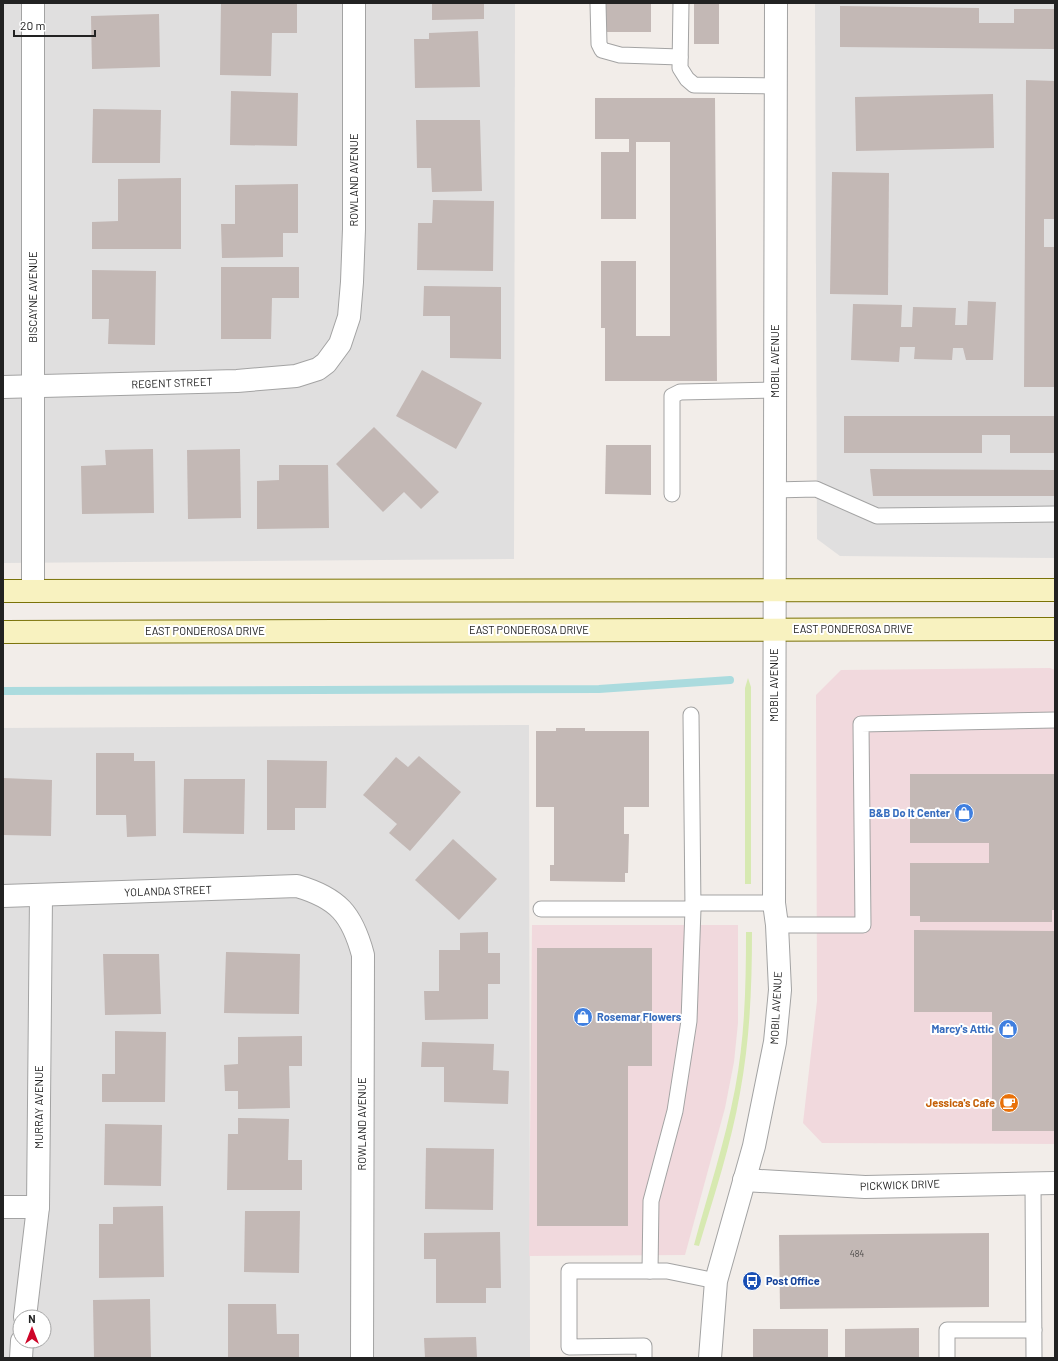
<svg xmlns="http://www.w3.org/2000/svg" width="1058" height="1361" viewBox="0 0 1058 1361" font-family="Barlow,sans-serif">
<rect width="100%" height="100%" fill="#f2ede9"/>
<g fill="#e0dfdf" fill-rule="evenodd">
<polygon points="3,3 515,3 514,559 3,563"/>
<polygon points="815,3 1055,3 1055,558 840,556 817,539"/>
<path d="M529,725L530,1358H3V728ZM20,1317H44V1341H20Z"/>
</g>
<g fill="#f1d9dd">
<polygon points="1050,668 1055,670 1055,1144 822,1143 803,1123 817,1001 816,695 841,670"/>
<polygon points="532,925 738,925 738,1023 734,1062 725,1108 685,1255 529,1256"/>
</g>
<g fill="#d7e9b1">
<polygon points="748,678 751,687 751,884 745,884 745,688"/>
<path d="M746,932H752C752,986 750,1039 740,1093C731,1145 714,1196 699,1246L694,1245C708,1193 725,1142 735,1089C745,1037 746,984 746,932Z"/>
</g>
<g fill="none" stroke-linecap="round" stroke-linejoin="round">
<polyline stroke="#abdbde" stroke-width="8" points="3,691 599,689 730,680"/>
</g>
<g fill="#c3b8b5">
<polygon points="221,3 297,4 297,33 272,33 271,76 220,75"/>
<polygon points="432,3 484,3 484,19 432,20"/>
<polygon points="605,3 651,3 651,32 604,32"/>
<rect x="694" y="3" width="25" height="41"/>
<polygon points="840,6 979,8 979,23 1014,23 1014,9 1055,9 1055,49 840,47"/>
<polygon points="159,14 160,67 92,69 91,16"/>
<polygon points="478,31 480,87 415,88 414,39 429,39 429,33"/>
<polygon points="1026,80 1055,81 1055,219 1044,219 1044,247 1055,247 1055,387 1024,387"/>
<polygon points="231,91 298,93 297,146 230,145"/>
<polygon points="993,94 994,148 856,151 855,97"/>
<polygon points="595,98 715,98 717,381 605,381 605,328 601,328 601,261 636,261 636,336 670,336 670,142 636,142 636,219 601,219 601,152 629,152 629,139 595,139"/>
<polygon points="93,109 161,110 160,163 92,163"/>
<polygon points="416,120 480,120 482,191 432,192 431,168 417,168"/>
<polygon points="832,172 889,173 888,295 830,294"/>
<polygon points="181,178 181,249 92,249 92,222 118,221 118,179"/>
<polygon points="298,184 298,233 283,233 283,257 222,258 221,224 235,224 235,185"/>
<polygon points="433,200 494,201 493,271 417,270 418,223 432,223"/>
<polygon points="221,267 299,267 299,298 272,298 271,339 221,339"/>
<polygon points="92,270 156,271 155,345 108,344 109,319 92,319"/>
<polygon points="424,286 501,287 501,359 450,358 450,316 423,316"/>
<polygon points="968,301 996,302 993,360 966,360 963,348 953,348 952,360 914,359 915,347 900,347 899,362 851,360 853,304 902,305 901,327 912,327 913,307 956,308 955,325 967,325"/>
<polygon points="422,370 482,403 456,449 396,416"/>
<polygon points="844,416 1055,416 1055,453 1010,453 1010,435 982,435 982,453 844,453"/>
<polygon points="374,427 439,492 421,509 404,492 383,512 336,464"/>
<polygon points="606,445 651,445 651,495 605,494"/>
<polygon points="153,449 154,513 82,514 81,466 106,465 105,450"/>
<polygon points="240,449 241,518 188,519 187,450"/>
<polygon points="279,465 328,465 329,528 257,529 257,481 279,480"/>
<polygon points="870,469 1055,470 1055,496 873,496"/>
<polygon points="556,728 585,728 585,731 649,731 649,807 624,807 624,834 629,834 628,873 625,873 625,882 550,881 550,865 554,865 554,807 536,807 536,731 556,731"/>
<polygon points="96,753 134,753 134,761 155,761 156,836 127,837 126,815 96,815"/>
<polygon points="419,756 461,792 410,851 389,833 397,824 363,795 396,757 408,767"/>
<polygon points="267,760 327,761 326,808 295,808 295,830 267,830"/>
<polygon points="910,774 1055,774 1055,910 1052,910 1052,922 920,922 920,916 910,916 910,863 989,863 989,843 910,843"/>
<polygon points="3,778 52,780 51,836 3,835"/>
<polygon points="184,779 245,779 244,834 183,833"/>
<polygon points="453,839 497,879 459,920 415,880"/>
<polygon points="914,930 1055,931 1055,1131 992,1131 992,1012 914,1012"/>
<polygon points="488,932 488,953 500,953 500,984 488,984 488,1019 425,1020 424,991 439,991 439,950 460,950 460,933"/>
<polygon points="537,948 652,948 652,1066 628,1066 628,1226 537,1226"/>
<polygon points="226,952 300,954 299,1014 224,1013"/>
<polygon points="103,954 159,954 161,1014 105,1015"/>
<polygon points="115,1031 166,1032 165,1102 102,1102 102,1074 115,1074"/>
<polygon points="302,1036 302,1066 289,1066 290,1108 238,1109 238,1091 225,1091 224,1065 238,1064 238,1037"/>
<polygon points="422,1042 494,1044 493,1070 509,1071 508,1104 444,1102 444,1067 421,1067"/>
<polygon points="238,1118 289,1119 288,1160 302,1160 302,1190 227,1190 228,1134 238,1134"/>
<polygon points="105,1124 162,1125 161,1186 104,1185"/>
<polygon points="426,1148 494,1149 493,1210 425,1209"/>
<polygon points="163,1206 164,1277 99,1278 99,1224 113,1224 113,1207"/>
<polygon points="245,1211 300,1211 299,1273 244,1272"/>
<polygon points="500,1232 501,1288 486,1288 486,1303 436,1303 436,1259 424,1259 424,1233"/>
<polygon points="989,1233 989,1307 780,1309 779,1235"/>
<polygon points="150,1299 151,1358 94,1358 93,1300"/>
<polygon points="228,1304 276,1304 277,1334 299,1334 299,1358 228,1358"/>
<polygon points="919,1328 919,1358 845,1358 845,1329"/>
<rect x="753" y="1329" width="75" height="29"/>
<polygon points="476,1337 477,1358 425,1358 424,1338"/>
</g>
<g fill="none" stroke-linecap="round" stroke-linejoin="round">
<defs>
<g id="lane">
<polyline points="598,3 599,44 602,50 620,55 680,57"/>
<polyline points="681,3 680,68 687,79 694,85 776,86"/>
<polyline points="774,490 816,489 877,516 1055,514"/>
<polyline points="672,494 672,396 680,392 775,390"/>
<polyline points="693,903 774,903"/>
<polyline points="541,909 693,909"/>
<polyline points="777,925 863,925 861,724 1055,720"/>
<polyline points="1033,1183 1034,1358"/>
<polyline points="650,1271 651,1201 675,1111 689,1021 693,909 691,715"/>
<polyline points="644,1358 644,1346 569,1347 569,1271 667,1271 716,1281"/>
<polyline points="947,1358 947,1330 1034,1330"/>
</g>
<g id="street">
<polyline points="33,3 33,591"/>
<polyline points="3,387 237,381 296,376 318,369 326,363 340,344 349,317 352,282 354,229 354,3"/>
<path d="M3,896L297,886C338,898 352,914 363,955L362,1358"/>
<polyline points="744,1180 865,1187 1055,1183"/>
<polyline points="3,1207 38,1207"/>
<polyline points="25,1317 38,1207 41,896"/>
<polyline points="21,1358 22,1341"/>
<polyline points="710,1358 716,1281 754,1146 775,1042 780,990 777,925 774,903 776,3"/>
</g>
<g id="secondary">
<polyline points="3,591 1055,590"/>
<polyline points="3,632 1055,629"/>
</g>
</defs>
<use href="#lane" stroke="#a3a3a3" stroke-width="17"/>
<use href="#street" stroke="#a3a3a3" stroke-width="24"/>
<use href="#secondary" stroke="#7a7208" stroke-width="24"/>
<use href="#lane" stroke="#fff" stroke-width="15"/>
<use href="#street" stroke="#fff" stroke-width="22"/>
<use href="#secondary" stroke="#f8f2c0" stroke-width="22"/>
</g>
<defs>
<symbol id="shop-disc" viewBox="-11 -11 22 22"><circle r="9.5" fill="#3f7fe0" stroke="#fff"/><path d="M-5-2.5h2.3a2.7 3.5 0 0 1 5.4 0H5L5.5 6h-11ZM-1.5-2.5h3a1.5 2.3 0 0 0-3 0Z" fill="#fff"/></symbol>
<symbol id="cafe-disc" viewBox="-11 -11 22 22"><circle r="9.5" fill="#e8710a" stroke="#fff"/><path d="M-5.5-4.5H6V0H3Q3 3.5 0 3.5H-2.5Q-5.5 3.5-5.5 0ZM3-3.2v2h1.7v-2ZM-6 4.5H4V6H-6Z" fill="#fff"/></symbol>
<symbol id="bus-disc" viewBox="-11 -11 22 22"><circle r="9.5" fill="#1a4fb4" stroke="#fff"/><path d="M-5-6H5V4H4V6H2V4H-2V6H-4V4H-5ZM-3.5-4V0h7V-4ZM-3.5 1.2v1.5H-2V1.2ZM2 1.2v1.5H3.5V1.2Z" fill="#fff"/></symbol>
</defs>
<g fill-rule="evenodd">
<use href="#shop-disc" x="953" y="802" width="22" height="22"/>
<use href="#shop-disc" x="572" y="1006" width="22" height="22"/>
<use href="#shop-disc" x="997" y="1018" width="22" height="22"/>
<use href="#cafe-disc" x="998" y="1092" width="22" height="22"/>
<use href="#bus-disc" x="741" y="1270" width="22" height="22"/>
</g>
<g text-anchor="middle" stroke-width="4" stroke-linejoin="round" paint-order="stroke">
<g font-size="9" fill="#4a4847">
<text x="857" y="1257">484</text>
</g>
<g font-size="11" fill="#222" stroke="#fff">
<text transform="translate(354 180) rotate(-90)" y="4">ROWLAND AVENUE</text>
<text transform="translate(33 297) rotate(-90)" y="4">BISCAYNE AVENUE</text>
<text transform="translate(775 361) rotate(-90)" y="4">MOBIL AVENUE</text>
<text transform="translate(172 383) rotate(-2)" y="4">REGENT STREET</text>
<text x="853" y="633">EAST PONDEROSA DRIVE</text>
<text x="529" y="634">EAST PONDEROSA DRIVE</text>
<text x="205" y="635">EAST PONDEROSA DRIVE</text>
<text transform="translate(774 685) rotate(-90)" y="4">MOBIL AVENUE</text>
<text transform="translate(168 891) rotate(-2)" y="4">YOLANDA STREET</text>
<text transform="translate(776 1008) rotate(-87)" y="4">MOBIL AVENUE</text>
<text transform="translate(39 1107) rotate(-90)" y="4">MURRAY AVENUE</text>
<text transform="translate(362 1124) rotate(-90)" y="4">ROWLAND AVENUE</text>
<text transform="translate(900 1185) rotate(-2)" y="4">PICKWICK DRIVE</text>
</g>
<g font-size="11" font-weight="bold" fill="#366cbe" stroke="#fff" text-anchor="end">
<text x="950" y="817">B&amp;B Do It Center</text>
<text x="597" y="1021" text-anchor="start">Rosemar Flowers</text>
<text x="994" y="1033">Marcy's Attic</text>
</g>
<g font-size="11" font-weight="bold" fill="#c56008" stroke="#fff" text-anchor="end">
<text x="995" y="1107">Jessica's Cafe</text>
</g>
<g font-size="11" font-weight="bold" fill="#164399" stroke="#fff" text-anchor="start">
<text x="766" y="1285">Post Office</text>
</g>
</g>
<rect width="1058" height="1361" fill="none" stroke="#222222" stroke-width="8"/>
<g transform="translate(32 1329)"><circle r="19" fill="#ffffff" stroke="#a7a7a7"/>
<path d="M0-3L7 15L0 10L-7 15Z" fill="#ce0528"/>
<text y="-6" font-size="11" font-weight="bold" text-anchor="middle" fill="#222222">N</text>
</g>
<path d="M14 30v6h81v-6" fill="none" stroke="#222222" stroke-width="2"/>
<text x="20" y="30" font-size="12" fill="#222222" stroke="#ffffff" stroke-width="3" paint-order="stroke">20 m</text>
</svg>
